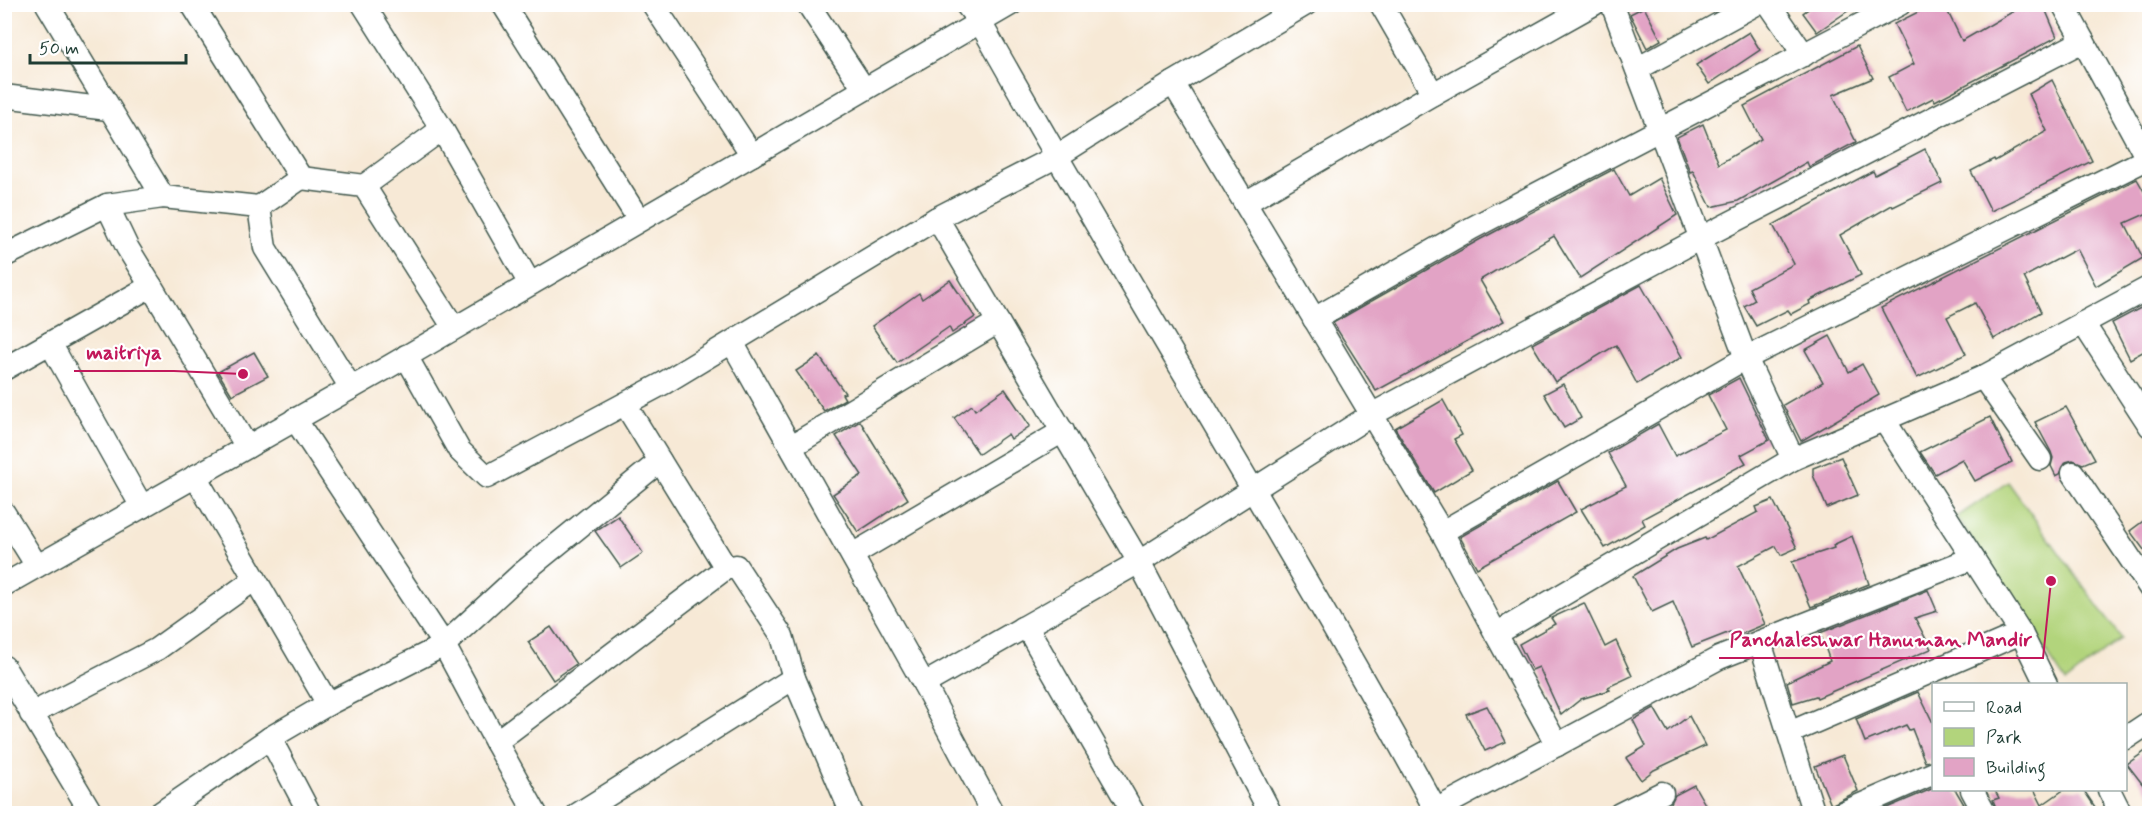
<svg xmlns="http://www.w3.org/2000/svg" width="2154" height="818" viewBox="0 0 2154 818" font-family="Mynerve,sans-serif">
<rect width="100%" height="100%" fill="#fff"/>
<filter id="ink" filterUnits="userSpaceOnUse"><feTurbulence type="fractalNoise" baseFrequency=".0167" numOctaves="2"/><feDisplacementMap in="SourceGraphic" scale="12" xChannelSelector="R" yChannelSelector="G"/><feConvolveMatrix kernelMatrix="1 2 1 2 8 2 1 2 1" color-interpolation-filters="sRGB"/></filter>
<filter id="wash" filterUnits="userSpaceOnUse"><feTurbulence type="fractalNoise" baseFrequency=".008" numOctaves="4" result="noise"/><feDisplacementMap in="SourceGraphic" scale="24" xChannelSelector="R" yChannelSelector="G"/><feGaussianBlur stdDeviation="1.35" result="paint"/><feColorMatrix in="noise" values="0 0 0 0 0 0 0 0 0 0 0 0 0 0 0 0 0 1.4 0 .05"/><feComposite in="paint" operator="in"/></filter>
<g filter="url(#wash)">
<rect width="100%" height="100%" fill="#f7e9d6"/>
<polygon fill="#b2d47c" stroke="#688858" stroke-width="1.5" points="2008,482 2121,638 2066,682 1957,517"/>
<g id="blocks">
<g fill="#e2a3c5">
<polygon points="1815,4 1858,4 1817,32 1803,13"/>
<polygon points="1934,4 1944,4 1962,41 2026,4 2043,4 2057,37 1935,101 1933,98 1906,112 1889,77 1914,64 1894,24"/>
<polygon points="1644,7 1661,40 1647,48 1630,14"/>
<polygon points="1749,32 1760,50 1709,84 1696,65"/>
<polygon points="1857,46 1873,78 1833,95 1856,142 1809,167 1807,162 1738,201 1711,207 1693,171 1690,172 1677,137 1703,124 1719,164 1761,139 1744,106"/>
<polygon points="2052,80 2092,161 1991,211 1971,171 1994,159 1995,161 2047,131 2029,94"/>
<polygon points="1925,149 1942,183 1893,207 1892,205 1840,235 1861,275 1809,301 1810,304 1791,314 1788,310 1756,326 1744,306 1755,300 1749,288 1794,264 1773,225 1873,171 1875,175"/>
<polygon points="1614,169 1629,196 1659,178 1677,215 1580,278 1554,236 1480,280 1504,321 1376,391 1333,323 1479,240"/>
<polygon points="2137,179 2150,202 2150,212 2125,223 2143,258 2096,286 2077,249 2024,277 2041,312 1994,339 1975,303 1947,317 1966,354 1917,378 1881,308"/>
<polygon points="950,280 975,317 952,333 949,327 897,363 872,326 919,293 922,299"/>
<polygon points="1641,285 1682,357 1637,384 1616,345 1555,382 1532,344"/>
<polygon points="2150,303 2150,348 2130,359 2112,323"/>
<polygon points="1830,336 1849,372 1862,364 1879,395 1801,441 1783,405 1823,382 1805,350"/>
<polygon points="254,352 268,376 232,395 218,372"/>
<polygon points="819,356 845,393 842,394 845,399 824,411 796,371"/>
<polygon points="1739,378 1769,440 1741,455 1746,463 1642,519 1645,525 1605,548 1581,509 1626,486 1608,453 1658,424 1675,456 1726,430 1708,395"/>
<polygon points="1563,384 1581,418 1564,428 1544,394"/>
<polygon points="1005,389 1030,426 1011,439 1008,434 979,454 954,418 972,405 975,410"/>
<polygon points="1443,400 1462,435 1454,439 1472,470 1434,493 1395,428"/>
<polygon points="2066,407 2095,459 2083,464 2073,460 2066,462 2060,474 2056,476 2051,466 2053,458 2051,452 2035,422"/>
<polygon points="1990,417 2012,462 1975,481 1962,459 1935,474 1920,452"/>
<polygon points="860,421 908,499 858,532 833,494 862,475 836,436"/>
<polygon points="1841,457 1858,495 1827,508 1813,475 1813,468"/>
<polygon points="1558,481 1576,512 1477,568 1460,537"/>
<polygon points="1773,500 1797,548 1781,555 1776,546 1738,566 1765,624 1732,638 1730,632 1692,647 1673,602 1652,612 1633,576 1677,549 1705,538 1706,540 1758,512 1756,507"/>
<polygon points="618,516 643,553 621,568 595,531"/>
<polygon points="2150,516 2150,558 2130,531"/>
<polygon points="1852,536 1869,584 1811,607 1792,562 1834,548 1833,545"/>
<polygon points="1928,590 1937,611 1915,618 1931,649 1817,698 1816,696 1793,703 1787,682 1830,661 1820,633"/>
<polygon points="1584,603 1605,647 1616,641 1632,676 1608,687 1610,690 1581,699 1561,715 1539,667 1532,670 1519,644 1555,624 1551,618"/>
<polygon points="551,627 576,664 553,680 528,642"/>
<polygon points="1918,692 1934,725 1934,760 1925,762 1912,729 1909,730 1906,725 1865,742 1856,719"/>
<polygon points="1487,706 1506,742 1485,751 1466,714"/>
<polygon points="1654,708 1668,732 1689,716 1705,746 1654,770 1641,780 1626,758 1646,746 1633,720"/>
<polygon points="2150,748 2150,794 2127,764"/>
<polygon points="1843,755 1858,791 1831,805 1815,766"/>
<polygon points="1694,785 1710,813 1676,813 1671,803 1675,795"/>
<polygon points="1934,788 1955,789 1969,813 1875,813"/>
<polygon points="1994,789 2034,789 2042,805 2065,789 2083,789 2099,813 1998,813 1993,800 1999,798"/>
</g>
</g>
</g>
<g filter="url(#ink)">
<use href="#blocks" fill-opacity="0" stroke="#3f574c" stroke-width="1.5"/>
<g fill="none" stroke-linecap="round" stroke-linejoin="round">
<defs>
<g id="street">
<polyline points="47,4 163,197"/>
<polyline points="192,4 301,178 364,186 454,328"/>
<polyline points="363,4 442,129 530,284"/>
<polyline points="503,4 639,220"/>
<polyline points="653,4 752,155"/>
<polyline points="808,4 864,89"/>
<path d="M966,4L980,22C1129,288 1292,546 1438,814"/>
<polyline points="1306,4 1173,83 1442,532 1496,634 1793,459 1983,377 2150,287"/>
<polyline points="1381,4 1433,94"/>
<polyline points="1612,4 1746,358 1793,459"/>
<polyline points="1769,4 1804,55"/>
<polyline points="2063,4 2150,164"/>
<polyline points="1637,69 1756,4"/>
<polyline points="4,96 108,109"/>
<polyline points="301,178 259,207 265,248 351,388"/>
<polyline points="364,186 442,129"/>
<polyline points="1245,203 1433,94 1594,4"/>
<polyline points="107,205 127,247 151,286"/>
<polyline points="937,218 1139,562 1271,814"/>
<polyline points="4,256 107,205 163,197 259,207"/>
<polyline points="1314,319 1472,228 1900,4"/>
<polyline points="2083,323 2150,426"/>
<polyline points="50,343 142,507"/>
<polyline points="733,344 924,684 1139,562 1371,415 1699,239 2083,41"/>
<polyline points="406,356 459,450 487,477 664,383 937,218 1056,157 1173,83"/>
<polyline points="4,369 151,286 247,447"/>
<polyline points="1983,377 2040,459"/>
<polyline points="295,419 444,645 496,742 726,568 625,404"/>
<polyline points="1884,420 2021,633 2046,684"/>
<polyline points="792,446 998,322"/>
<polyline points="2073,473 2150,588"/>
<polyline points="195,476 328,704"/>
<polyline points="4,513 37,566"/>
<polyline points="1442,532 1746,358 2147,159"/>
<polyline points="852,555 1063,431"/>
<polyline points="736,566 782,636 794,678 852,814"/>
<polyline points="4,585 383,370 1011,4"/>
<polyline points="1022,628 1028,629 1134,814"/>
<polyline points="1496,634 1557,745"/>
<polyline points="1760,642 1814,814"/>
<polyline points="4,667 92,814"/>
<polyline points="924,684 993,814"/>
<polyline points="31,714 157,649 255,579"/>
<polyline points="1789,733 2021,633"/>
<polyline points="270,738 310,814"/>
<polyline points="2126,738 2150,722"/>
<polyline points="496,742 536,814"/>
<polyline points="1972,790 1985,814"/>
<polyline points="2109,790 2121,814"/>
<polyline points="159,814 270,738 328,704 444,645 521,574 660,461"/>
<polyline points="578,814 794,678"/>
<polyline points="1428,814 1719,658 1973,558"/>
<polyline points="1620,814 1662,793"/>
<polyline points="1840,814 1934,773"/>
</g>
</defs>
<use href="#street" stroke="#3f574c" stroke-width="25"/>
<use href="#street" stroke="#fff" stroke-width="22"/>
</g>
</g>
<path fill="none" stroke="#c2185b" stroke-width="2" d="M243 374L174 371H74M2051 581L2043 658H1719"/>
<g fill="#c2185b" stroke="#fff" stroke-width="2">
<circle cx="243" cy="374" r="6"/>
<circle cx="2051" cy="581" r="6"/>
</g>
<g font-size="21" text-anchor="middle" font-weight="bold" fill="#c2185b" stroke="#fff" stroke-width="4.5" stroke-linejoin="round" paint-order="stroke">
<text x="124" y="359">maitriya</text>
<text x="1881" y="646">Panchaleshwar Hanuman Mandir</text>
</g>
<rect width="2154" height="818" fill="none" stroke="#fff" stroke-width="24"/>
<rect x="1932" y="683" width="195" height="108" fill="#ffffff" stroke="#a5b1ae" stroke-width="1.5"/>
<rect x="1944" y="702" width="30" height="9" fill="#ffffff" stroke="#a5b1ae" stroke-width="1.5"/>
<text x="1986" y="713" font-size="18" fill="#1f3d34">Road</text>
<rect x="1944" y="728" width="30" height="18" fill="#b2d47c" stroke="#a5b1ae" stroke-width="1.5"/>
<text x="1986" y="743" font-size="18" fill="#1f3d34">Park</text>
<rect x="1944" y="758" width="30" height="18" fill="#e2a3c5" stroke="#a5b1ae" stroke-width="1.5"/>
<text x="1986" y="773" font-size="18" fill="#1f3d34">Building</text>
<path d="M30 54v9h156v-9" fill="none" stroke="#1f3d34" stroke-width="3"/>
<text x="39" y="54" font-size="18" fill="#1f3d34" stroke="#ffffff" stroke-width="4.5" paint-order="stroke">50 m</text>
</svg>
